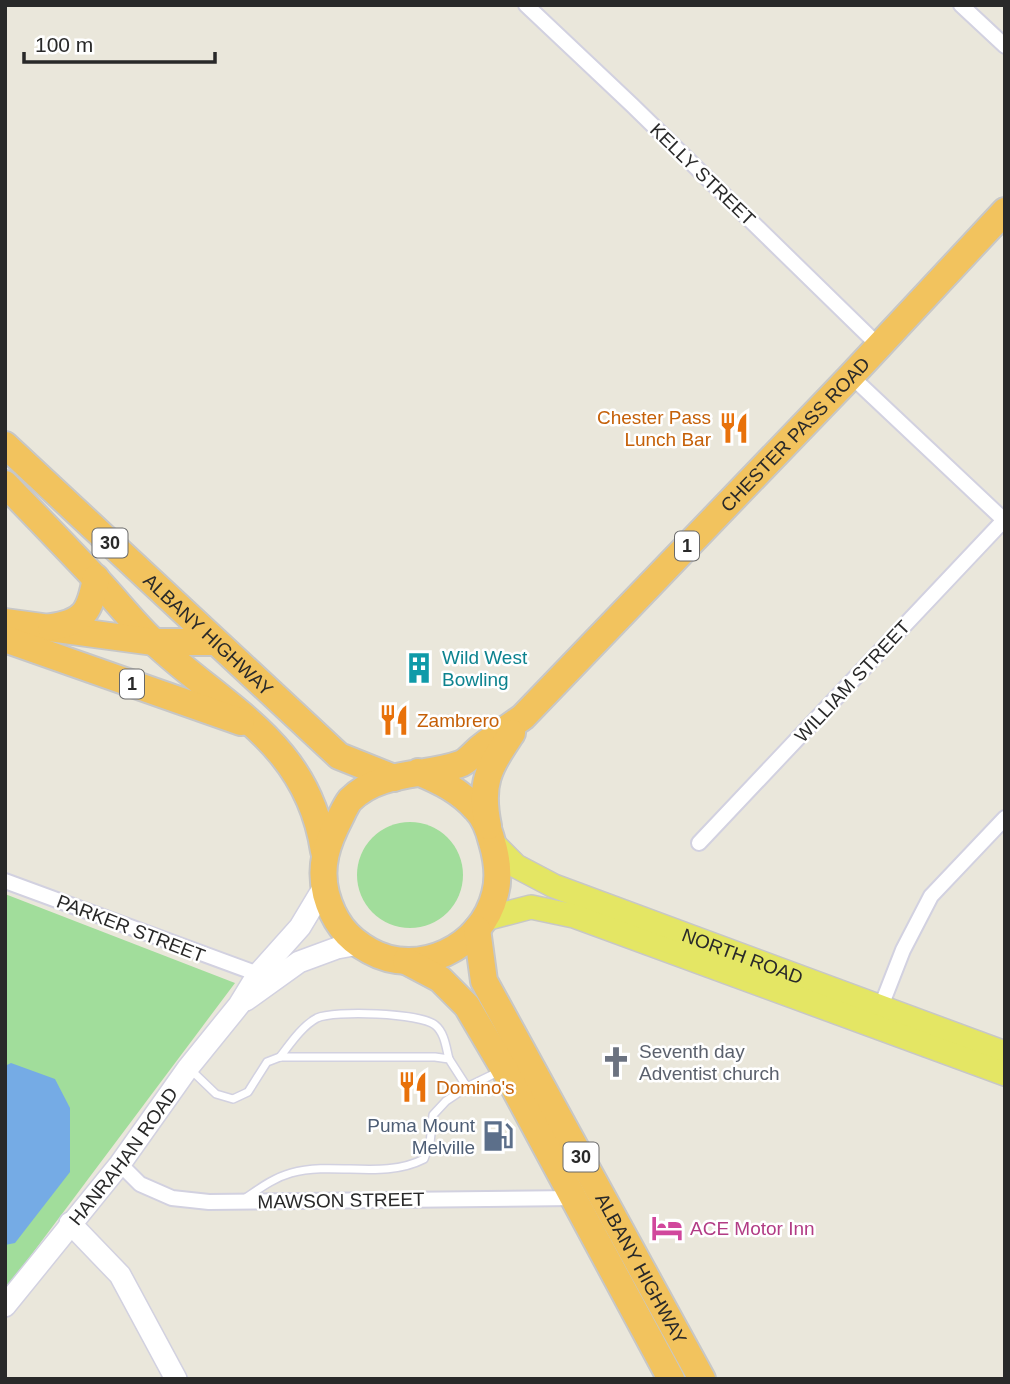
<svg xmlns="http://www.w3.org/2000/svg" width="1010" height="1384" viewBox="0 0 1010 1384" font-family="Arial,sans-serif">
<rect width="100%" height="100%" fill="#eae7db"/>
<g fill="#a1dd9b">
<circle cx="410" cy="875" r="53"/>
<polygon points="5,894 235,983 5,1290"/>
</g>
<polygon fill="#75abe5" points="11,1063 55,1079 70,1108 70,1172 15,1243 5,1245 5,1066"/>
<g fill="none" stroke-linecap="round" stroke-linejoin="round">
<defs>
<g id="lane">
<path d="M280,1057C290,1044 302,1026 317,1018C334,1010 421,1013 435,1025C445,1033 446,1048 449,1059"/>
<polyline points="191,1070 216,1094 233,1099 248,1092 267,1062 280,1057 435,1057 449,1059 467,1087"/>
<path d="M244,1199C259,1189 273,1178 291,1173C335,1161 383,1180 424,1159L430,1143L433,1115L446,1101L467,1087L498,1072"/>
</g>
<g id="street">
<polyline points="526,5 632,105 878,345"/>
<polyline points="961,5 1005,46"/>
<polyline points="851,376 1005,521"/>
<polyline points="699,843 1005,519"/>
<polyline points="5,881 258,974"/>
<polyline points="878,1014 903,950 931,896 1005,818"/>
<polyline points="120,1164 140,1184 172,1198 209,1202 574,1198"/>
</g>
<g id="secondary">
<polyline points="246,1000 299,962 337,948 359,944"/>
<polyline points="70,1223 120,1275 176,1379"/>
<path id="s1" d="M5,1306L120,1164L188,1068L239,1005L258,974L300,927L324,887"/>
</g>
<g id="primary">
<path id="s2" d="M492,842L516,866L554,886L1005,1053"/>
<polyline points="485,919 531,907 574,916 1005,1074"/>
</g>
<g id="highway">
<path id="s3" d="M5,445L339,756L394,778"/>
<path d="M5,484C36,516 67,548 97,580C117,601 134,624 155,643C227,710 308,743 324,851"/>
<polyline points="5,622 154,642 214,642"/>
<path d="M51,627C85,622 90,611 96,578"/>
<polyline points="5,639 241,722"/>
<path id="s4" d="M418,772C440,781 460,791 476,809C485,818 489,830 492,842C497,859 500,876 495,894C482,948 418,978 370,951C346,938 333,920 326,894C319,866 327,843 340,818C343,812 346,805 350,800C380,770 424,777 460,764C467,762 474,753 480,748C494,737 509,727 523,717L851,376L1005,211"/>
<path d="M488,826C479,782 489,768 512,733"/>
<path id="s5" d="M477,929L484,981L702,1379"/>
<polyline points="406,961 440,979 467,1006 504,1069 671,1379"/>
</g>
</defs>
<use href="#lane" stroke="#d2d1e0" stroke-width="10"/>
<use href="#street" stroke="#d2d1e0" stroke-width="18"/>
<use href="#secondary" stroke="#d2d1e0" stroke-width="24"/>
<use href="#primary" stroke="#c7c7c7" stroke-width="26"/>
<use href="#highway" stroke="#c7c7c7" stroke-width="30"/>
<use href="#lane" stroke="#fff" stroke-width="7"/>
<use href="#street" stroke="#fff" stroke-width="14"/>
<use href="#secondary" stroke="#fff" stroke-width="21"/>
<use href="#primary" stroke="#e4e664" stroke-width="23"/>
<use href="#highway" stroke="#f2c35e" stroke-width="26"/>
</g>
<defs>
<symbol id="restaurant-bare" viewBox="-9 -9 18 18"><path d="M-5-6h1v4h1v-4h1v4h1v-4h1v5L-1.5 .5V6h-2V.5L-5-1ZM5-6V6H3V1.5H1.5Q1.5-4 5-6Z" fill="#e8710a" stroke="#fff" stroke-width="2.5" paint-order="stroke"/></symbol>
<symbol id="building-bare" viewBox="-9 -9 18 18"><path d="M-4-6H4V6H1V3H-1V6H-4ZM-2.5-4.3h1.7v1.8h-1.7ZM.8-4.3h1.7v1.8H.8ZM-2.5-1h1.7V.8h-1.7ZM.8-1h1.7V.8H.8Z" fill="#0f9aa8" stroke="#fff" stroke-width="2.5" paint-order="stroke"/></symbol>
<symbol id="church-bare" viewBox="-9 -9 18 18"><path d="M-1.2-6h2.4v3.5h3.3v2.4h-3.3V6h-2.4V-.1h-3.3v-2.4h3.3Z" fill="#6b7280" stroke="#fff" stroke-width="2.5" paint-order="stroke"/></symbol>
<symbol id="fuel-bare" viewBox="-9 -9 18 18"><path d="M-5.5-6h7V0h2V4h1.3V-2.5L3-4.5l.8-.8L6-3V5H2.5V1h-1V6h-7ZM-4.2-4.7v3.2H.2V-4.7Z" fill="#5c6f8a" stroke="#fff" stroke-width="2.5" paint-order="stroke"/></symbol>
<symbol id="hotel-bare" viewBox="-9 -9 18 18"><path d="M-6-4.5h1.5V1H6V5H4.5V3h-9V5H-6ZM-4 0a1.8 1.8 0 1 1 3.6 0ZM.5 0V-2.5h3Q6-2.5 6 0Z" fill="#d1479c" stroke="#fff" stroke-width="2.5" paint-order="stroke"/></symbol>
</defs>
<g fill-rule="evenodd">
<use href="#restaurant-bare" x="712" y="406" width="44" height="44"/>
<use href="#building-bare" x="397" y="646" width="44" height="44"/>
<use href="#restaurant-bare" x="372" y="698" width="44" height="44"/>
<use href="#church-bare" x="594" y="1040" width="44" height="44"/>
<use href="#restaurant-bare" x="391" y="1065" width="44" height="44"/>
<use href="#fuel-bare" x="476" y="1114" width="44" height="44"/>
<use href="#hotel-bare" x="645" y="1206" width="44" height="44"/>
</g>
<g text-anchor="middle" stroke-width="5" stroke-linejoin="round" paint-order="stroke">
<g fill="#fff" stroke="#696969" stroke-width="2">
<rect x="92.5" y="528.5" width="35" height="29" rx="5"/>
<rect x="675" y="531.5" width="24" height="29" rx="5"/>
<rect x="120" y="669.5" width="24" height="29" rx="5"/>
<rect x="563.5" y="1142.5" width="35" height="29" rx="5"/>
</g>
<g font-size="18" font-weight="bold" fill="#292929">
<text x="110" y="549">30</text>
<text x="687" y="552">1</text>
<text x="132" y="690">1</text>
<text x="581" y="1163">30</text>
</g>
<g font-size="19" fill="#292929" stroke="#fff">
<text transform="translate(703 174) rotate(44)" y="7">KELLY STREET</text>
<text dy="7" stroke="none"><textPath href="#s4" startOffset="1080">CHESTER PASS ROAD</textPath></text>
<text dy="7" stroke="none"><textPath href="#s3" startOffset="278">ALBANY HIGHWAY</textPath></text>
<text transform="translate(852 681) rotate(-47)" y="7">WILLIAM STREET</text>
<text transform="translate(131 928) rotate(21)" y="7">PARKER STREET</text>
<text dy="7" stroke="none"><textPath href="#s2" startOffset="278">NORTH ROAD</textPath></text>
<text dy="7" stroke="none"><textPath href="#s1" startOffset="191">HANRAHAN ROAD</textPath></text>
<text transform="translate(341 1200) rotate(-1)" y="7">MAWSON STREET</text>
<text dy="7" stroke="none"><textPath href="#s5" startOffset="380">ALBANY HIGHWAY</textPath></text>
</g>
<g font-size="19" fill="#c56008" stroke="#fff" text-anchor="start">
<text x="711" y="424" text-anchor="end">Chester Pass<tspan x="711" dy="22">Lunch Bar</tspan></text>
<text x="417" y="727">Zambrero</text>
<text x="436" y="1094">Domino's</text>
</g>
<g font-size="19" fill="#0d838f" stroke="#fff" text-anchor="start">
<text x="442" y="664">Wild West<tspan x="442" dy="22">Bowling</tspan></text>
</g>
<g font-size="19" fill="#5b616d" stroke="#fff" text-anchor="start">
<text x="639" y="1058">Seventh day<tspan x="639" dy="22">Adventist church</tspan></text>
</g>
<g font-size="19" fill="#4e5e75" stroke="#fff" text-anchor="end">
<text x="475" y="1132">Puma Mount<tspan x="475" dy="22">Melville</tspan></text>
</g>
<g font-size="19" fill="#b23c85" stroke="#fff" text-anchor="start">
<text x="690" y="1235">ACE Motor Inn</text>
</g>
</g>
<rect width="1010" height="1384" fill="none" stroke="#292929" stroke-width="14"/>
<path d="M24 52v10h191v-10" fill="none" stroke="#292929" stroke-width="3.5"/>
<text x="35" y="52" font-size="21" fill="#292929" stroke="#ffffff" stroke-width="5" paint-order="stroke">100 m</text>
</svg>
